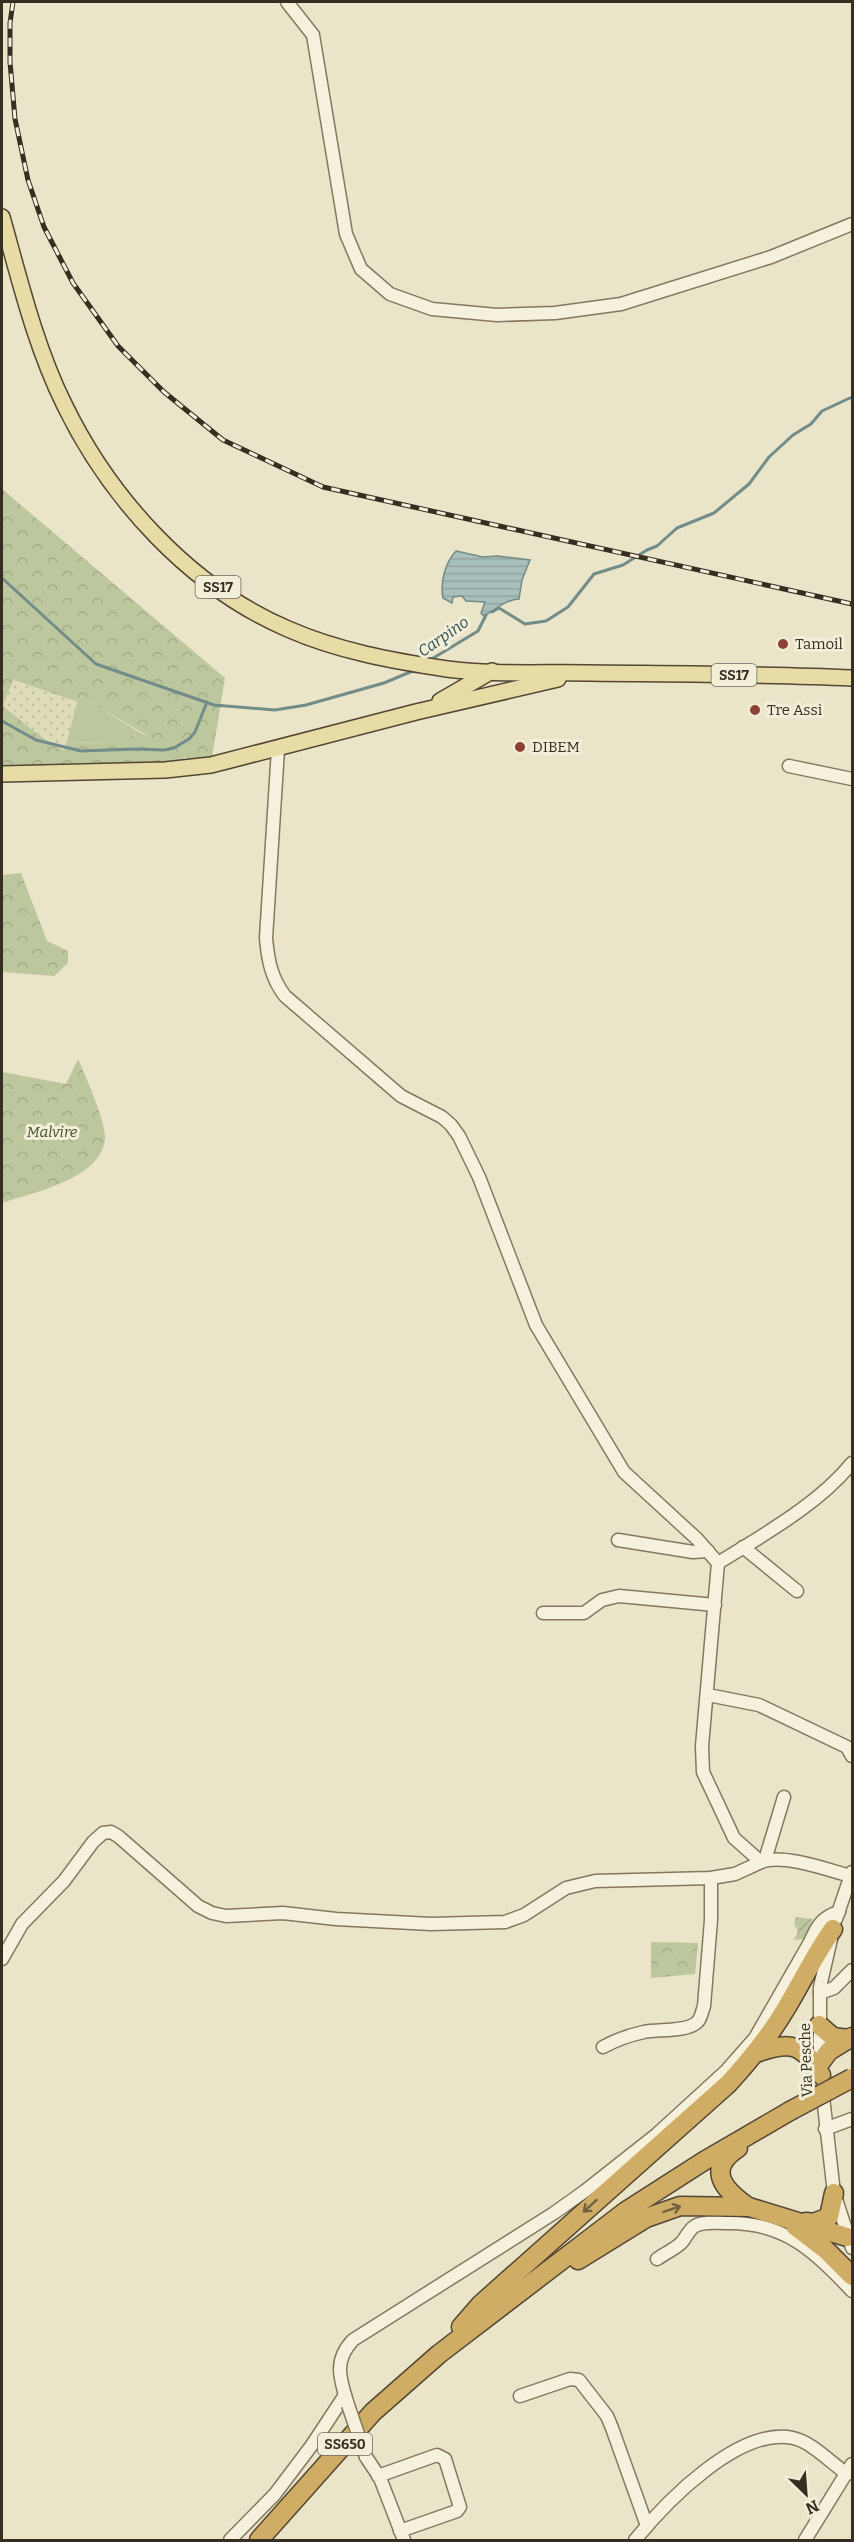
<svg xmlns="http://www.w3.org/2000/svg" width="854" height="2542" viewBox="0 0 854 2542" font-family="Bitter,serif">
<defs>
<pattern id="farmland-dots" width="8" height="8" patternUnits="userSpaceOnUse" patternTransform="scale(1.5)"><rect width="8" height="8" fill="#dfddb8"/><path d="M2 2h.1M6 6h.1" fill="none" stroke="#c0be9e" stroke-width="1.8" stroke-linecap="round"/></pattern>
<pattern id="forest-crowns" width="20" height="18" patternUnits="userSpaceOnUse" patternTransform="scale(1.5)"><rect width="20" height="18" fill="#bdc79e"/><path d="M2 6a3 3 0 1 1 6 0M12 15a3 3 0 1 1 6 0" fill="none" stroke="#a3ab88"/></pattern>
<pattern id="garden-furrows" width="10" height="10" patternUnits="userSpaceOnUse" patternTransform="scale(1.5)"><rect width="10" height="10" fill="#bdc79e"/><path d="M-1 1l2-2M0 10L10 0M9 11l2-2" fill="none" stroke="#a3ab88"/></pattern>
<pattern id="water-rules" width="6" height="5" patternUnits="userSpaceOnUse" patternTransform="scale(1.5)"><rect width="6" height="5" fill="#a9bfbb"/><path d="M0 2.5h6" fill="none" stroke="#92a4a0"/></pattern>
</defs>
<rect width="100%" height="100%" fill="#eae4c9"/>
<polygon fill="url(#farmland-dots)" points="11,680 78,702 65,749 40,736 3,706"/>
<path fill="#bdc79e" d="M79,695L139,732C119,743 90,744 67,741Z"/>
<g fill="url(#forest-crowns)" fill-rule="evenodd">
<path d="M2,489L225,678L211,764L200,767L184,757L181,769L2,770ZM13,680L78,702L80,696L153,739L139,732C119,743 90,744 67,741L64,750L40,736L3,706Z"/>
<polygon points="21,873 47,941 68,951 68,963 54,976 2,972 2,875"/>
<path d="M78,1059C85,1075 106,1122 105,1138C102,1179 34,1192 2,1203V1072L66,1084Z"/>
<polygon points="651,1942 698,1943 695,1974 651,1978"/>
</g>
<polygon fill="url(#garden-furrows)" points="796,1917 813,1919 806,1939 794,1940 798,1931 794,1924"/>
<path fill="url(#water-rules)" stroke="#718c89" stroke-width="1.5" d="M456,551L483,557L497,556L530,560L522,580L519,599C505,600 496,609 484,616L481,613L485,602L466,601L462,596L453,597L452,603L443,598C440,582 445,563 456,551Z"/>
<g fill="none" stroke-linecap="round" stroke-linejoin="round">
<g stroke="#718c89" stroke-width="3">
<polyline points="2,578 96,664 214,705 275,710 306,705 384,683 415,670"/>
<polyline points="492,612 499,608 525,624 546,621 568,607 594,574 623,565 647,550 657,546 677,528 714,513 749,484 769,457 793,435 811,424 822,411 852,397"/>
<polyline points="430,660 478,631 486,615"/>
<polyline points="2,721 36,740 81,751 135,749 164,750 174,748 189,739 195,732 207,702"/>
</g>
<defs>
<g id="minor">
<polyline points="287,2 313,35 346,234 361,269 390,294 432,309 497,315 555,313 621,304 771,257 852,224"/>
<path d="M278,749L266,938C268,960 271,978 285,996L401,1096L442,1117L451,1125L459,1136L479,1177L536,1325L624,1472L697,1539L718,1563L702,1746L703,1772L734,1838L761,1862C782,1853 829,1870 850,1876"/>
<polyline points="789,766 852,779"/>
<polyline points="618,1540 693,1552 708,1551"/>
<polyline points="743,1547 797,1591"/>
<path d="M718,1563C763,1535 819,1504 852,1463"/>
<polyline points="543,1613 584,1613 602,1600 619,1596 715,1605"/>
<polyline points="708,1695 759,1705 847,1747 852,1756"/>
<polyline points="765,1860 784,1797"/>
<polyline points="836,1919 852,1872"/>
<polyline points="2,1959 22,1924 64,1881 93,1842 103,1833 111,1832 118,1836 198,1906 212,1913 226,1916 283,1913 336,1919 431,1924 505,1922 524,1915 566,1888 595,1881 711,1878 735,1874 761,1862"/>
<polyline points="820,1993 834,1988 852,1970"/>
<path d="M603,2047C616,2040 629,2035 644,2032C657,2029 686,2032 696,2023C701,2020 702,2011 704,2006L711,1920V1878"/>
<polyline points="820,2064 820,1987 831,1939"/>
<polyline points="822,2088 834,2193 852,2248"/>
<polyline points="825,2129 852,2119"/>
<path d="M657,2259C664,2254 673,2250 680,2244C686,2239 688,2230 695,2226C704,2221 717,2223 727,2223C784,2222 815,2251 852,2291"/>
<polyline points="520,2396 570,2379 579,2380 607,2416 612,2428 647,2526"/>
<path d="M348,2405C340,2379 333,2361 353,2340L554,2213L585,2191L656,2135L726,2071L755,2038L810,1942C817,1926 822,1917 839,1912"/>
<polyline points="366,2457 380,2478 404,2540"/>
<polyline points="378,2476 437,2455 445,2459 460,2507 457,2511 400,2531"/>
<polyline points="230,2540 275,2494 312,2445 345,2395"/>
<path d="M635,2540C665,2503 739,2426 793,2438C812,2442 831,2463 847,2474"/>
<polyline points="805,2540 852,2464"/>
</g>
<g id="major">
<path d="M2,217C20,281 35,345 64,404C110,499 190,587 288,629C338,651 393,661 447,669C493,675 543,672 589,673C677,674 765,674 852,678"/>
<polyline points="440,701 492,671"/>
<polyline points="2,774 165,770 211,765 416,712 558,679"/>
</g>
<g id="highway">
<polyline points="819,2025 833,2037 848,2039"/>
<path d="M756,2053C791,2041 802,2043 821,2075"/>
<polyline points="820,2063 829,2051 852,2037"/>
<path d="M738,2148C706,2169 723,2189 747,2206"/>
<polyline points="806,2222 813,2223 829,2217 834,2193"/>
<polyline points="795,2226 825,2249 852,2276"/>
<polyline points="578,2260 646,2218 680,2206 749,2207 847,2237"/>
<path d="M461,2327L481,2304L728,2084C749,2061 769,2037 785,2010C802,1982 815,1954 833,1929"/>
<polyline points="259,2540 373,2412 439,2354 626,2211 704,2161 790,2111"/>
</g>
</defs>
<use href="#minor" stroke="#847860" stroke-width="15"/>
<use href="#major" stroke="#534633" stroke-width="18"/>
<use href="#highway" stroke="#534633" stroke-width="21"/>
<use href="#minor" stroke="#f5f1dc" stroke-width="12"/>
<use href="#major" stroke="#e8dca6" stroke-width="15"/>
<use href="#highway" stroke="#cfad65" stroke-width="18"/>
<defs>
<polyline id="rail" points="13,2 10,23 10,62 15,119 28,180 44,227 73,283 118,346 164,392 223,440 323,487 852,604"/>
</defs>
<use href="#rail" stroke="#372e22" stroke-width="5"/>
<use href="#rail" stroke="#f2eed8" stroke-width="3" stroke-dasharray="9" stroke-linecap="butt"/>
<defs>
<polyline id="minor-bridge" points="348,2405 366,2457"/>
<polyline id="highway-bridge" points="790,2111 852,2078"/>
</defs>
<use href="#minor-bridge" stroke="#847860" stroke-width="15" stroke-linecap="butt"/>
<use href="#highway-bridge" stroke="#534633" stroke-width="21" stroke-linecap="butt"/>
<use href="#minor-bridge" stroke="#f5f1dc" stroke-width="12"/>
<use href="#highway-bridge" stroke="#cfad65" stroke-width="18"/>
</g>
<defs><path id="oneway-shaft" d="M-6 0H5M1.5-3L5.5 0L1.5 3" fill="none" stroke-width="1.6" stroke-linecap="round" stroke-linejoin="round" transform="scale(1.5)"/></defs>
<g stroke="#74613d">
<use href="#oneway-shaft" transform="translate(590 2206) rotate(138)"/>
<use href="#oneway-shaft" transform="translate(672 2209) rotate(-18)"/>
</g>
<g fill="#8d4136" stroke="#f2eed8" stroke-width="2">
<circle cx="783" cy="644" r="6"/>
<circle cx="755" cy="710" r="6"/>
<circle cx="520" cy="747" r="6"/>
</g>
<g text-anchor="middle" stroke-width="6" stroke-linejoin="round" paint-order="stroke">
<g fill="#f2eed8" stroke="#6f6859" stroke-width="1.5">
<rect x="195.5" y="576" width="45" height="22" rx="4.5"/>
<rect x="711.5" y="664" width="45" height="22" rx="4.5"/>
<rect x="318" y="2433" width="54" height="22" rx="4.5"/>
</g>
<g font-size="14" font-weight="bold" fill="#372e22">
<text x="218" y="592">SS17</text>
<text x="734" y="680">SS17</text>
<text x="345" y="2449">SS650</text>
</g>
<g font-size="15" fill="#372e22" stroke="#f2eed8" text-anchor="start">
<text x="795" y="649">Tamoil</text>
<text x="767" y="715">Tre Assi</text>
<text x="532" y="752">DIBEM</text>
</g>
<g font-size="15" font-style="italic" fill="#42512b" stroke="#f2eed8">
<text x="52" y="1137">Malvire</text>
</g>
<g font-size="15" fill="#372e22" stroke="#f2eed8">
<text transform="translate(806 2060) rotate(-92)" y="5">Via Pesche</text>
</g>
<g font-size="16" font-style="italic" fill="#335255" stroke="#f2eed8">
<text transform="translate(443 636) rotate(-35)" y="6">Carpino</text>
</g>
</g>
<rect width="854" height="2542" fill="none" stroke="#372e22" stroke-width="6"/>
<g transform="translate(806 2494) rotate(155)" stroke="#f2eed8" stroke-width="4.5" paint-order="stroke">
<path d="M0-4.5L10 22L0 15L-10 22Z" fill="#372e22"/>
<text y="-9" font-size="16" font-weight="bold" text-anchor="middle" fill="#372e22">N</text>
</g>
</svg>
